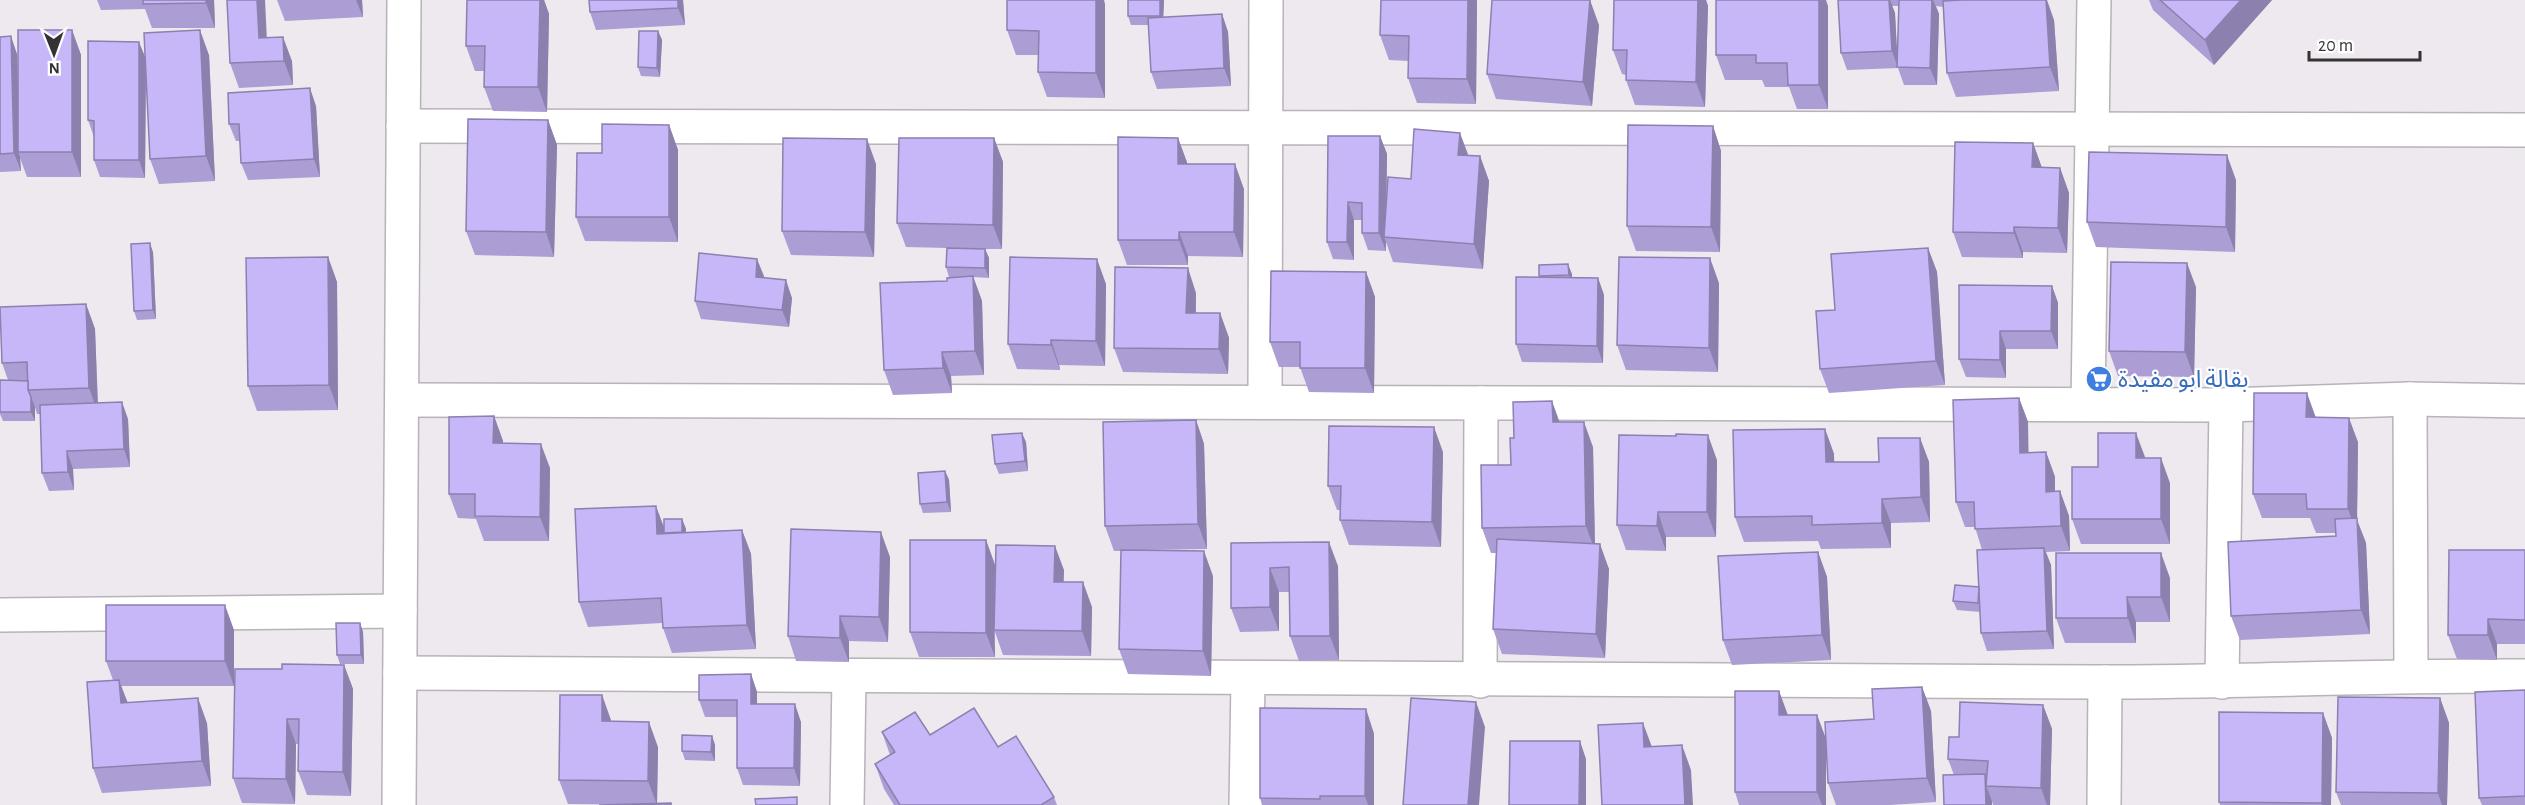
<svg xmlns="http://www.w3.org/2000/svg" width="2525" height="805" viewBox="0 0 2525 805" font-family="'Alegreya Sans','Noto Sans Arabic',sans-serif">
<rect width="100%" height="100%" fill="#eee8ef"/>
<g fill="none" stroke-linecap="round" stroke-linejoin="round">
<defs>
<g id="minor">
<polyline points="403,126 2525,130"/>
<polyline points="2410,399 2411,675"/>
<polyline points="402,400 2226,405 2410,399 2525,401"/>
<polyline points="1265,402 1266,0"/>
<polyline points="2088,404 2094,0"/>
<polyline points="0,615 400,611"/>
<path d="M400,673C966,678 1532,681 2098,682C2240,682 2383,675 2525,676"/>
<polyline points="1480,681 1481,403"/>
<polyline points="2222,682 2226,405"/>
<polyline points="399,805 404,0"/>
<polyline points="847,805 849,677"/>
<polyline points="1246,805 1248,680"/>
<polyline points="2104,805 2105,682"/>
</g>
</defs>
<use href="#minor" stroke="#b8b2b9" stroke-width="36"/>
<use href="#minor" stroke="#fff" stroke-width="33"/>
</g>
<g fill="#ac9dd5" fill-rule="evenodd">
<polygon points="97,0 214,0 215,28 152,28 145,9 101,10"/>
<polygon points="277,0 362,0 363,17 285,21"/>
<polygon points="467,0 544,0 549,14 547,112 493,111 484,87 485,71 475,71 466,46"/>
<polygon points="683,0 685,25 596,30 590,12"/>
<polygon points="1128,0 1164,0 1163,17 1222,14 1228,32 1231,86 1157,89 1151,72 1149,25 1131,25 1128,16"/>
<polygon points="1381,0 1477,0 1476,104 1417,103 1408,78 1409,61 1389,60 1380,35"/>
<polygon points="1614,0 1706,0 1708,6 1705,107 1635,105 1626,80 1626,75 1622,74 1613,50"/>
<path d="M1838,0H1954L2054,20L2059,91L1956,97L1947,73L1943,7L1936,6L1939,14L1937,85H1904L1898,68L1847,70L1841,53ZM1892,6H1899L1897,59L1895,13Z"/>
<polygon points="2149,0 2272,0 2214,65 2153,10"/>
<polygon points="1105,4 1105,98 1047,97 1038,72 1038,55 1016,55 1007,30"/>
<polygon points="1828,6 1828,109 1797,109 1789,87 1765,87 1762,80 1725,80 1716,55"/>
<polygon points="1599,25 1592,106 1496,99 1487,74"/>
<polygon points="72,30 81,55 81,177 27,177 20,158 21,171 0,172 0,37 17,54 18,94"/>
<polygon points="658,31 662,40 660,77 641,76 638,67"/>
<polygon points="267,38 292,61 293,85 239,88 230,63"/>
<polygon points="209,55 215,181 159,184 150,159 146,70 145,178 100,177 94,160 94,137 88,120 145,57"/>
<polygon points="316,106 320,177 248,180 241,163 240,141 236,141 229,124"/>
<polygon points="548,120 557,145 554,257 475,255 466,231"/>
<polygon points="669,125 678,150 678,242 585,241 576,217 602,153"/>
<polygon points="1713,126 1721,151 1720,252 1636,251 1627,226"/>
<polygon points="1380,136 1387,154 1386,206 1411,179 1468,155 1480,156 1489,181 1483,269 1393,262 1386,242 1386,251 1368,250 1362,233 1362,220 1354,220 1354,260 1333,259 1327,242"/>
<polygon points="994,138 1003,162 1002,249 985,249 989,258 989,278 973,277 982,301 984,375 951,376 952,393 893,395 884,370 947,281 962,277 949,277 946,267 947,248 906,247 897,223"/>
<polygon points="1178,138 1187,164 1244,189 1243,257 1188,256 1188,265 1127,265 1118,240"/>
<polygon points="2033,143 2042,168 2060,168 2069,193 2067,253 2023,252 2023,258 1962,257 1953,232"/>
<polygon points="876,164 874,257 791,255 782,231"/>
<polygon points="2236,180 2235,252 2096,247 2087,222"/>
<polygon points="1928,248 1937,272 1945,385 1829,393 1820,369 1835,310"/>
<polygon points="153,252 156,319 137,320 134,311"/>
<polygon points="328,257 337,282 338,410 257,411 248,386"/>
<polygon points="1539,265 1572,274 1572,277 1598,278 1604,295 1603,363 1522,362 1516,344 1540,277"/>
<polygon points="1366,272 1375,297 1374,393 1309,392 1300,367 1279,367 1270,342"/>
<polygon points="764,276 764,278 792,298 789,327 701,319 695,301"/>
<polygon points="1719,283 1718,372 1626,370 1617,345"/>
<polygon points="1106,284 1105,366 1059,365 1060,370 1017,369 1008,344"/>
<polygon points="2052,286 2058,303 2058,349 2006,349 2006,378 1966,377 1959,359"/>
<polygon points="2196,287 2194,377 2118,376 2109,351"/>
<polygon points="1196,293 1196,313 1220,313 1229,338 1228,374 1123,372 1114,348"/>
<polygon points="86,304 95,329 98,403 128,419 130,467 73,469 74,490 49,491 42,473 40,414 37,414 35,407 35,421 3,421 0,414 0,380 8,380 2,363"/>
<polygon points="2019,398 2028,422 2028,453 2046,452 2055,477 2055,492 2060,491 2069,516 2070,551 2046,552 2051,565 2054,649 1987,651 1981,633 1980,612 1957,610 1953,601 1979,587 1982,550 1975,527 1965,527 1956,502"/>
<polygon points="494,416 503,441 503,444 550,468 549,541 484,541 476,519 458,518 449,494"/>
<polygon points="2316,417 2358,442 2357,520 2366,543 2370,634 2240,640 2231,616 2336,536 2336,533 2316,533 2310,518 2262,518 2253,494"/>
<polygon points="1196,420 1204,444 1207,549 1145,550 1213,576 1211,676 1128,674 1119,649 1121,551 1114,551 1105,526"/>
<polygon points="1560,422 1593,447 1595,544 1609,569 1605,658 1502,654 1493,629 1496,553 1491,553 1482,528 1511,465 1514,438"/>
<polygon points="1825,429 1834,454 1834,462 1879,462 1920,438 1929,462 1930,522 1891,523 1891,548 1821,549 1818,541 1744,542 1735,517"/>
<polygon points="1026,442 1028,471 999,474 995,464"/>
<polygon points="1443,452 1441,547 1349,545 1340,520 1340,510 1337,510 1328,486"/>
<polygon points="2145,457 2145,458 2170,483 2170,544 2081,544 2072,519 2098,467"/>
<polygon points="1717,460 1716,537 1666,537 1666,551 1626,550 1617,525"/>
<polygon points="945,471 949,480 951,512 923,513 920,504"/>
<polygon points="682,519 686,529 685,532 742,530 751,554 756,649 672,653 663,628 662,623 588,627 579,602 664,529"/>
<polygon points="986,540 995,565 1064,570 1063,582 1092,607 1091,656 1003,655 995,632 995,657 919,657 910,632"/>
<polygon points="1231,543 1338,566 1339,660 1299,661 1290,636 1290,592 1279,592 1279,631 1240,632 1231,608"/>
<polygon points="2525,550 2525,644 2497,644 2497,660 2457,659 2448,635"/>
<polygon points="1818,552 1827,577 1831,660 1732,665 1723,640"/>
<polygon points="890,557 888,642 849,641 849,662 796,661 788,636"/>
<polygon points="2170,578 2170,622 2136,622 2136,643 2065,643 2056,618"/>
<polygon points="360,623 363,632 364,664 340,664 337,655"/>
<polygon points="234,630 234,686 121,686 128,703 207,723 211,786 102,793 93,768 113,680 106,661"/>
<polygon points="344,665 353,689 351,796 307,795 298,771 298,744 296,744 295,804 242,803 233,778 282,669"/>
<polygon points="751,674 757,692 757,704 801,722 800,786 743,785 737,768 737,717 705,717 699,700"/>
<polygon points="1922,687 1931,711 1936,802 1890,805 1836,805 1828,783 1826,742 1826,805 1739,805 1735,792 1779,691 1788,715 1817,715 1826,739 1874,719"/>
<polygon points="2525,690 2525,805 2482,805 2479,798"/>
<polygon points="602,695 611,722 658,747 657,803 671,803 672,805 568,804 559,780"/>
<polygon points="2440,698 2449,723 2447,805 2341,805 2336,792"/>
<polygon points="2043,705 2052,729 2050,805 1993,805 1992,801 1954,775 1948,759 1959,737"/>
<polygon points="1366,709 1374,734 1374,805 1262,805 1260,798"/>
<polygon points="2323,713 2332,738 2331,805 2220,805 2219,802"/>
<polygon points="882,732 930,735 998,747 1054,797 1057,805 894,805 884,789 875,764 890,755"/>
<polygon points="712,736 715,745 715,761 685,760 682,751"/>
</g>
<g fill="#8c80ae">
<polygon points="206,0 214,0 215,28 206,3"/>
<polygon points="257,0 265,0 268,63 259,38"/>
<polygon points="356,0 362,0 363,17"/>
<polygon points="540,0 544,0 549,14 547,112 538,87"/>
<polygon points="678,0 683,0 685,25 678,8"/>
<polygon points="1096,0 1104,0 1105,4 1105,98 1096,73"/>
<polygon points="1160,0 1164,0 1163,25 1160,16"/>
<polygon points="1468,0 1477,0 1476,104 1467,79"/>
<polygon points="1590,0 1599,25 1592,106 1583,82"/>
<polygon points="1698,0 1706,0 1708,6 1705,107 1696,82"/>
<polygon points="1819,0 1826,0 1828,6 1828,109 1819,85"/>
<polygon points="1889,0 1890,0 1895,13 1898,68 1892,51"/>
<polygon points="1932,0 1933,0 1939,14 1937,85 1930,68"/>
<polygon points="2046,0 2047,0 2054,20 2059,91 2050,67"/>
<polygon points="2241,0 2272,0 2214,65 2205,40"/>
<polygon points="1222,14 1228,32 1231,86 1224,68"/>
<polygon points="72,30 81,55 81,177 72,152"/>
<polygon points="200,30 209,55 215,181 206,156"/>
<polygon points="658,31 662,40 660,77 657,68"/>
<polygon points="11,36 17,54 20,152 18,152 20,157 21,171 14,153"/>
<polygon points="283,37 292,61 293,85 284,61"/>
<polygon points="139,42 146,59 145,178 139,160"/>
<polygon points="310,88 316,106 320,177 314,159"/>
<polygon points="548,120 557,145 554,257 546,232"/>
<polygon points="669,125 678,150 678,242 669,217"/>
<polygon points="1713,126 1721,151 1720,252 1711,227"/>
<polygon points="1460,133 1469,157 1458,155"/>
<polygon points="1380,136 1387,154 1386,238 1384,237 1386,242 1386,251 1379,233"/>
<polygon points="994,138 1003,162 1002,249 993,225"/>
<polygon points="1178,138 1187,162 1187,189 1178,164"/>
<polygon points="867,139 876,164 874,257 865,232"/>
<polygon points="2033,143 2042,168 2032,167"/>
<polygon points="2227,155 2236,180 2235,252 2226,227"/>
<polygon points="1480,156 1489,181 1483,269 1474,244"/>
<polygon points="1235,164 1244,189 1243,257 1234,232"/>
<polygon points="2060,168 2069,193 2067,253 2058,228"/>
<polygon points="1348,202 1354,220 1354,260 1347,242"/>
<polygon points="2014,227 2023,252 2023,258 2014,233"/>
<polygon points="1179,232 1188,256 1188,265 1179,240"/>
<polygon points="150,243 153,252 156,319 153,310"/>
<polygon points="1928,248 1937,272 1945,385 1936,361"/>
<polygon points="985,249 989,258 989,278 985,268"/>
<polygon points="328,257 337,282 338,410 329,385"/>
<polygon points="1710,258 1719,283 1718,372 1709,348"/>
<polygon points="757,259 764,276 762,295 756,277"/>
<polygon points="1097,259 1106,284 1105,366 1096,341"/>
<polygon points="2187,263 2196,287 2194,377 2185,352"/>
<polygon points="1568,264 1572,274 1572,285 1569,275"/>
<polygon points="1188,268 1196,293 1195,337 1186,313"/>
<polygon points="1366,272 1375,297 1374,393 1365,368"/>
<polygon points="973,276 982,301 984,375 975,351"/>
<polygon points="1598,278 1604,295 1603,363 1597,346"/>
<polygon points="786,280 792,298 789,327 782,310"/>
<polygon points="2052,286 2058,303 2058,349 2051,331"/>
<polygon points="86,304 95,329 98,413 89,388"/>
<polygon points="1220,313 1229,338 1228,374 1219,349"/>
<polygon points="2000,331 2006,349 2006,378 2000,360"/>
<polygon points="1051,340 1059,365 1060,370 1051,345"/>
<polygon points="942,352 951,376 952,393 943,368"/>
<polygon points="2307,393 2316,418 2306,417"/>
<polygon points="31,397 35,407 35,421 31,412"/>
<polygon points="2019,398 2028,422 2029,478 2020,453"/>
<polygon points="1552,401 1561,426 1553,422"/>
<polygon points="122,402 128,419 130,467 124,449"/>
<polygon points="494,416 503,441 502,468 493,443"/>
<polygon points="2349,418 2358,442 2357,520 2366,543 2370,634 2361,610 2357,534 2348,509"/>
<polygon points="1196,420 1204,444 1207,549 1198,524"/>
<polygon points="1584,422 1593,447 1595,551 1586,526"/>
<polygon points="1434,427 1443,452 1441,547 1432,522"/>
<polygon points="1825,429 1834,454 1835,487 1826,462"/>
<polygon points="1022,433 1026,442 1028,471 1025,461"/>
<polygon points="2136,433 2145,457 2145,483 2136,458"/>
<polygon points="1708,435 1717,460 1716,537 1707,512"/>
<polygon points="1920,438 1929,462 1930,522 1921,497"/>
<polygon points="541,444 550,468 549,541 540,517"/>
<polygon points="67,451 73,469 74,490 68,472"/>
<polygon points="2046,452 2055,477 2055,516 2046,492"/>
<polygon points="2161,458 2170,483 2170,544 2161,519"/>
<polygon points="945,471 949,480 951,512 947,502"/>
<polygon points="2060,491 2069,516 2070,551 2061,526"/>
<polygon points="1882,499 1891,523 1891,548 1882,523"/>
<polygon points="656,506 665,530 665,545 657,534"/>
<polygon points="1658,512 1666,537 1666,551 1657,526"/>
<polygon points="682,519 686,529 685,554 681,544"/>
<polygon points="742,530 751,554 756,649 747,625"/>
<polygon points="881,532 890,557 888,642 879,617"/>
<polygon points="986,540 995,565 994,630 995,657 986,633"/>
<polygon points="1329,542 1338,566 1339,660 1330,636"/>
<polygon points="1600,544 1609,569 1605,658 1596,634"/>
<polygon points="1055,546 1064,570 1063,606 1054,582"/>
<polygon points="2044,548 2051,565 2054,649 2047,631"/>
<polygon points="1204,551 1213,576 1211,676 1203,651"/>
<polygon points="1818,552 1827,577 1831,660 1822,635"/>
<polygon points="2161,553 2170,578 2170,622 2161,597"/>
<polygon points="1270,568 1279,592 1279,631 1270,607"/>
<polygon points="1083,582 1092,607 1091,656 1082,631"/>
<polygon points="2127,597 2136,622 2136,643 2128,618"/>
<polygon points="225,605 234,630 234,686 225,661"/>
<polygon points="840,616 849,641 849,662 840,638"/>
<polygon points="2488,619 2497,644 2497,660 2488,635"/>
<polygon points="360,623 363,632 364,664 361,655"/>
<polygon points="344,665 353,689 351,796 343,772"/>
<polygon points="751,674 757,692 757,721 751,704"/>
<polygon points="119,680 128,704 121,703"/>
<polygon points="1922,687 1931,711 1936,802 1927,778"/>
<polygon points="1779,691 1788,716 1779,715"/>
<polygon points="602,695 611,720 610,746 602,721"/>
<polygon points="198,698 207,723 211,786 202,761"/>
<polygon points="2440,698 2449,723 2447,805 2442,805 2438,793"/>
<polygon points="1476,702 1485,727 1479,805 1468,805"/>
<polygon points="795,704 801,722 800,786 794,768"/>
<polygon points="2043,705 2052,729 2050,805 2047,805 2041,788"/>
<polygon points="1366,709 1374,734 1374,805 1368,805 1365,796"/>
<polygon points="2323,713 2332,738 2331,805 2322,805 2322,803"/>
<polygon points="1817,715 1826,739 1826,805 1822,805 1817,792"/>
<polygon points="287,719 296,744 295,804 286,779"/>
<polygon points="649,722 658,747 657,805 648,781"/>
<polygon points="1643,723 1652,747 1644,747"/>
<polygon points="712,736 715,745 715,761 711,752"/>
<polygon points="1580,741 1586,759 1586,805 1579,805"/>
<polygon points="1682,745 1691,770 1693,805 1685,805"/>
<polygon points="1985,774 1989,786 1986,786 1992,801 1992,805 1986,805"/>
</g>
<g fill="#c8b7f8" stroke="#8c80ae" stroke-width="1.5">
<polygon points="143,0 206,0 206,3 143,4"/>
<polygon points="227,0 257,0 259,38 283,37 284,61 230,63"/>
<polygon points="467,0 540,0 538,87 484,87 485,46 466,46"/>
<polygon points="589,0 678,0 678,8 590,12"/>
<polygon points="1007,0 1096,0 1096,73 1038,72 1039,31 1007,30"/>
<rect x="1128" y="0" width="32" height="16"/>
<polygon points="1381,0 1468,0 1467,79 1408,78 1409,36 1380,35"/>
<polygon points="1492,0 1590,0 1583,82 1487,74"/>
<polygon points="1614,0 1698,0 1696,82 1626,80 1627,50 1613,50"/>
<polygon points="1716,0 1819,0 1819,85 1788,85 1787,63 1756,63 1756,55 1716,55"/>
<polygon points="1838,0 1889,0 1892,51 1841,53"/>
<polygon points="1899,0 1932,0 1930,68 1897,67"/>
<polygon points="1962,0 2046,0 2050,67 1947,73 1943,1"/>
<polygon points="2160,0 2241,0 2205,40"/>
<polygon points="1222,14 1224,68 1151,72 1148,18"/>
<rect x="18" y="30" width="54" height="122"/>
<polygon points="200,30 206,156 150,159 144,33"/>
<polygon points="639,31 658,31 657,68 638,67"/>
<polygon points="11,36 14,153 0,154 0,37"/>
<polygon points="88,41 139,42 139,160 94,160 94,121 88,120"/>
<polygon points="310,88 314,159 241,163 239,124 229,124 228,93"/>
<polygon points="468,119 548,120 546,232 466,231"/>
<polygon points="602,124 669,125 669,217 576,217 577,153 602,153"/>
<polygon points="1628,125 1713,126 1711,227 1627,226"/>
<polygon points="1414,129 1460,133 1458,155 1480,156 1474,244 1384,237 1388,177 1411,179"/>
<polygon points="1328,136 1380,136 1379,233 1362,233 1362,203 1348,202 1347,242 1327,242"/>
<polygon points="1118,137 1178,138 1178,164 1235,164 1234,232 1179,232 1179,240 1118,240"/>
<polygon points="783,138 867,139 865,232 782,231"/>
<polygon points="899,138 994,138 993,225 897,223"/>
<polygon points="1955,142 2033,143 2032,167 2060,168 2058,228 2014,227 2014,233 1953,232"/>
<polygon points="2089,152 2227,155 2226,227 2087,222"/>
<polygon points="150,243 153,310 134,311 131,244"/>
<polygon points="947,248 985,249 985,268 946,267"/>
<polygon points="1928,248 1936,361 1820,369 1816,311 1835,310 1831,254"/>
<polygon points="699,253 757,259 756,277 786,280 782,310 695,301"/>
<polygon points="328,257 329,385 248,386 246,258"/>
<polygon points="1010,257 1097,259 1096,341 1051,340 1051,345 1008,344"/>
<polygon points="1619,257 1710,258 1709,348 1617,345"/>
<polygon points="2111,262 2187,263 2185,352 2109,351"/>
<polygon points="1568,264 1569,275 1539,276 1539,265"/>
<polygon points="1115,267 1188,268 1186,313 1220,313 1219,349 1114,348"/>
<polygon points="1271,271 1366,272 1365,368 1300,368 1300,342 1270,342"/>
<polygon points="973,276 975,351 942,352 943,368 884,370 880,283 947,281 947,278"/>
<polygon points="1516,277 1598,278 1597,346 1516,344"/>
<polygon points="1959,285 2052,286 2051,331 2000,331 2000,360 1959,359"/>
<polygon points="86,304 89,388 28,390 27,362 2,363 0,307"/>
<polygon points="0,380 28,381 28,390 31,397 31,412 0,412"/>
<polygon points="2254,393 2307,393 2306,417 2349,418 2348,509 2307,509 2306,494 2253,494"/>
<polygon points="2019,398 2020,453 2046,452 2046,492 2060,491 2061,526 1975,529 1974,502 1956,502 1953,400"/>
<polygon points="1552,401 1553,422 1584,422 1586,526 1482,528 1481,465 1511,465 1510,438 1514,438 1513,402"/>
<polygon points="122,402 124,449 67,451 68,472 42,473 40,405"/>
<polygon points="494,416 493,443 541,444 540,517 475,516 475,494 449,494 449,417"/>
<polygon points="1196,420 1198,524 1105,526 1103,422"/>
<polygon points="1329,426 1434,427 1432,522 1340,520 1341,486 1328,486"/>
<polygon points="1825,429 1826,462 1879,462 1878,438 1920,438 1921,497 1882,499 1882,523 1812,525 1812,516 1735,517 1733,430"/>
<polygon points="1022,433 1025,461 995,464 992,435"/>
<polygon points="2098,433 2136,433 2136,458 2161,458 2161,519 2072,519 2072,467 2098,467"/>
<polygon points="1676,434 1708,435 1707,512 1658,512 1657,526 1617,525 1619,435 1676,436"/>
<polygon points="945,471 947,502 920,504 918,473"/>
<polygon points="656,506 657,534 742,530 747,625 663,628 661,598 579,602 575,509"/>
<polygon points="2357,518 2361,610 2231,616 2228,542 2336,536 2335,519"/>
<polygon points="664,519 682,519 682,532 664,533"/>
<polygon points="791,529 881,532 879,617 840,616 840,638 788,636"/>
<polygon points="1497,539 1600,544 1596,634 1493,629"/>
<polygon points="910,540 986,540 986,633 910,632"/>
<polygon points="1329,542 1330,636 1290,636 1289,567 1270,568 1270,607 1231,608 1231,543"/>
<polygon points="996,545 1055,546 1054,582 1083,582 1082,631 994,630"/>
<polygon points="2044,548 2047,631 1981,633 1977,550"/>
<polygon points="1121,550 1204,551 1203,651 1119,649"/>
<polygon points="2449,550 2525,550 2525,620 2488,619 2488,635 2448,635"/>
<polygon points="1818,552 1822,635 1723,640 1718,556"/>
<polygon points="2056,553 2161,553 2161,597 2127,597 2128,618 2056,618"/>
<polygon points="1955,585 1979,587 1978,603 1953,601"/>
<rect x="106" y="605" width="119" height="56"/>
<polygon points="336,623 360,623 361,655 337,655"/>
<polygon points="282,664 344,665 343,772 298,771 299,719 287,719 286,779 233,778 235,669 282,669"/>
<polygon points="751,674 751,704 795,704 794,768 737,768 737,700 699,700 699,675"/>
<polygon points="119,680 121,703 198,698 202,761 93,768 87,682"/>
<polygon points="1922,687 1927,778 1828,783 1825,722 1874,719 1872,689"/>
<polygon points="2525,690 2525,796 2479,798 2475,692"/>
<polygon points="1735,691 1779,691 1779,715 1817,715 1817,792 1735,792"/>
<polygon points="560,695 602,695 602,721 649,722 648,781 559,780"/>
<polygon points="2338,697 2440,698 2438,793 2336,792"/>
<polygon points="1411,698 1476,702 1468,805 1403,805"/>
<polygon points="1960,702 2043,705 2041,788 1986,786 1988,761 1948,759 1949,737 1959,737"/>
<polygon points="974,708 998,747 1016,736 1054,797 1041,805 900,805 875,764 895,752 882,732 915,712 930,735"/>
<polygon points="1260,708 1366,709 1365,796 1320,796 1320,799 1260,798"/>
<polygon points="2219,712 2323,713 2322,803 2219,802"/>
<polygon points="1643,723 1644,747 1682,745 1685,805 1602,805 1598,725"/>
<polygon points="682,735 712,736 711,752 682,751"/>
<polygon points="1510,741 1580,741 1579,805 1509,805"/>
<polygon points="1985,774 1986,805 1944,805 1943,775"/>
<polygon points="797,797 797,805 756,805 755,799"/>
<polygon points="671,803 671,805 599,805"/>
</g>
<defs>
<symbol id="supermarket-disc" viewBox="-11 -11 22 22"><circle r="9.5" fill="#3f7fe0" stroke="#fff"/><path d="M-6-5.5h2.5l.6 2H6L4.5 2H-2.5L-4.4-4H-6ZM-1.5 3.2a1.3 1.3 0 1 0 .1 0ZM3 3.2a1.3 1.3 0 1 0 .1 0Z" fill="#fff"/></symbol>
</defs>
<g fill-rule="evenodd">
<use href="#supermarket-disc" x="2084" y="364" width="30" height="30"/>
</g>
<g text-anchor="middle" stroke-width="4.5" stroke-linejoin="round" paint-order="stroke">
<g font-size="24" fill="#366cbe" stroke="#fff" text-anchor="start">
<text x="2118" y="387">بقالة ابو مفيدة</text>
</g>
</g>
<g transform="translate(54 54) rotate(179)" stroke="#ffffff" stroke-width="4.5" paint-order="stroke">
<path d="M0-4.5L10 22L0 15L-10 22Z" fill="#353235"/>
<text y="-9" font-size="16" font-weight="bold" text-anchor="middle" fill="#353235">N</text>
</g>
<path d="M2309 51v9h111v-9" fill="none" stroke="#353235" stroke-width="3"/>
<text x="2318" y="51" font-size="18" fill="#353235" stroke="#ffffff" stroke-width="4.5" paint-order="stroke">20 m</text>
</svg>
